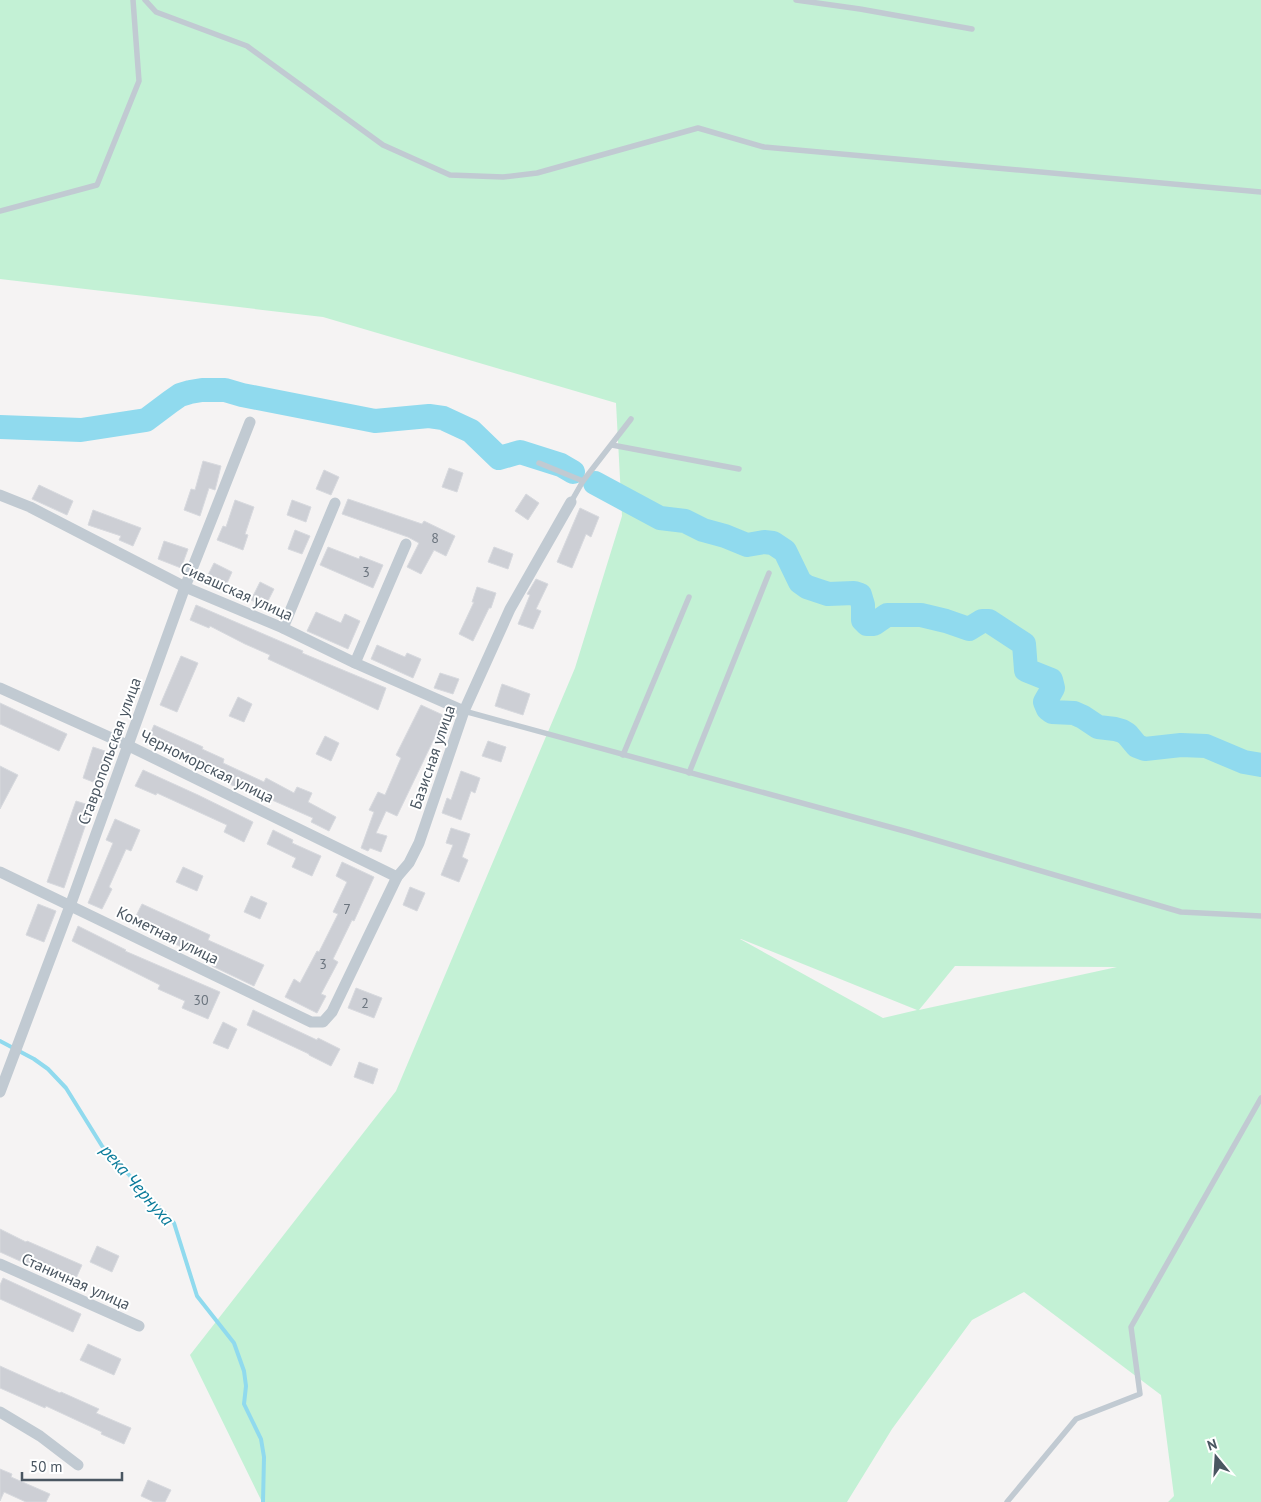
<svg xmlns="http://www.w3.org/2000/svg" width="1261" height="1502" viewBox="0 0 1261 1502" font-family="'PT Sans',sans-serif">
<rect width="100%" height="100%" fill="#f5f3f3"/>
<path fill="#c3f1d5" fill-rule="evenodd" d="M0,0H1261V1502H1168L1174,1496L1161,1395L1024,1292L972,1320L892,1429L847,1502H262L190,1355L396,1091L575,668L622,516L616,403L323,317L0,279ZM740,939H741L917,1010L883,1018ZM955,966L1117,967L919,1010Z"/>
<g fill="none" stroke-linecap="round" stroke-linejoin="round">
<polyline stroke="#90daee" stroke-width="4" points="0,1041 34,1059 48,1069 66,1088 102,1146 174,1223 197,1296 234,1343 244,1371 246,1386 244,1404 261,1439 264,1457 263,1502"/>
<g stroke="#90daee" stroke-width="24">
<polyline points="0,427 81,430 146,420 170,402 180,395 190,392 202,390 225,390 242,395 375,421 429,416 443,418 471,431 499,458 520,452 561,465 573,472"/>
<polyline points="595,483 660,518 685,521 703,530 725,536 747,545 764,542 773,543 785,551 800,582 807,587 828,594 854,593 860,595 863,605 863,620 867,624 874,624 887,615 921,615 946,621 969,629 982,621 989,621 1024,644 1026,670 1051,680 1053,688 1045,702 1048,709 1052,712 1074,713 1083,717 1098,727 1115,729 1122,731 1127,734 1137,746 1145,749 1181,745 1206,746 1244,762 1261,765"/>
</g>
</g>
<g fill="#cdcfd5" stroke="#d7d9de">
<polygon points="203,461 221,466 215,490 209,488 200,516 184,510 191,489 195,490"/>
<polygon points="449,468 463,473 457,492 442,487"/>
<polygon points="324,470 339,477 331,495 316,489"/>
<polygon points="39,485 73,501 67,515 32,499"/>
<polygon points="526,494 539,503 528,520 515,511"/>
<polygon points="348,499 422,524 424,521 455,536 446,556 434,550 421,574 407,567 419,543 408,537 342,514"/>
<polygon points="235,500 254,507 245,534 248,535 243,550 217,540 223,526 226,527"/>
<polygon points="292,500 311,507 306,522 287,515"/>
<polygon points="580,508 599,517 591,537 586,534 572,568 557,562"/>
<polygon points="93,510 141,528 133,546 119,540 121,536 88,525"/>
<polygon points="295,530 310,536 302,554 288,549"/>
<polygon points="164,541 188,549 181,568 158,559"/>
<polygon points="328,547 359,559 360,556 383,565 373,588 320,565"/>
<polygon points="494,547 513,554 508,569 488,562"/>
<polygon points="214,563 232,572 224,590 205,581"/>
<polygon points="536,579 548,584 536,609 541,611 533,629 518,624 530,595 527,594"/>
<polygon points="260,582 274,589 265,607 251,600"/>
<polygon points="477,587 496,593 491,608 489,608 473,641 459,634 474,602 472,602"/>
<polygon points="196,605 303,651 302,653 386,688 378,710 268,659 270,655 245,644 210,626 209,628 190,620"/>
<polygon points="316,612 341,623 345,614 360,621 348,649 307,631"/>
<polygon points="377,645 405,657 407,653 421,659 413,678 371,659"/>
<polygon points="181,656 198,663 177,712 160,705"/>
<polygon points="440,673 459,679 453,694 434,688"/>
<polygon points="502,684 530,694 523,715 495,706"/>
<polygon points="238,697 252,704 244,722 229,716"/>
<polygon points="0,703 67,734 59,751 0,724"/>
<polygon points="421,705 445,716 397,816 386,811 376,833 387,836 381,852 370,848 368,851 361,848 374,812 369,810 378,792 385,795 401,758 396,755"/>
<polygon points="154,725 203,747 202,749 224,759 223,763 264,782 266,778 294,793 297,787 312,793 308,802 336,817 329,831 311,822 313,818 272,800 271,803 248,791 247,792 201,771 202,769 146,744"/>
<polygon points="325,736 339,743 331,761 316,754"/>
<polygon points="488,741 506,747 501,762 482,756"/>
<polygon points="93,747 111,753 101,785 83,778"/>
<polygon points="0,766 18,775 0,809"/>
<polygon points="143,770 198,795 253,822 244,842 224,832 227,825 157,793 156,795 135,786"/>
<polygon points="461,771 480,778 475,793 471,791 461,820 442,813 447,798 451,800"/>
<polygon points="76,801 92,806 64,888 47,882"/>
<polygon points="115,819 140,830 131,851 126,849 109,887 112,889 102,909 88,903 113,843 106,840"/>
<polygon points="451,828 470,834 462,857 468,860 459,882 441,875 453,845 446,843"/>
<polygon points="273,830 293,840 292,843 321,856 312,876 292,867 296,858 267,844"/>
<polygon points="342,862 374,877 354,921 352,920 333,959 338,962 321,994 326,996 317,1013 285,997 294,979 300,983 317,951 319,952 338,914 333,912 347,882 336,876"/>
<polygon points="183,867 203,876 197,891 176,882"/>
<polygon points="410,887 425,893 417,911 403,905"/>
<polygon points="251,896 267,903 260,919 244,912"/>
<polygon points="38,904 56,911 44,942 26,935"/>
<polygon points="142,904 210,935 208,940 264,965 254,986 212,966 214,962 132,924"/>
<polygon points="78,926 126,950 125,951 220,992 208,1019 182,1008 185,1001 158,989 160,985 72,941"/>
<polygon points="356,988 382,998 374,1018 348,1008"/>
<polygon points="253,1010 317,1040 318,1038 340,1049 331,1066 309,1055 309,1054 247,1025"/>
<polygon points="223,1022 237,1029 228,1049 213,1043"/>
<polygon points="359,1062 378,1069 373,1084 354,1077"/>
<polygon points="0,1229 26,1242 27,1241 82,1265 73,1285 0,1252"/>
<polygon points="97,1246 119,1256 112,1272 90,1262"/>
<polygon points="3,1278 81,1314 73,1332 0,1299 0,1285"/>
<polygon points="88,1344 121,1359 114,1375 80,1360"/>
<polygon points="0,1366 60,1393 61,1392 99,1409 96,1413 131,1428 124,1444 101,1434 102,1432 46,1406 45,1408 0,1388"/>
<polygon points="0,1469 12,1474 11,1477 50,1494 46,1502 26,1502 4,1492 0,1501"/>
<polygon points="148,1480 171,1490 165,1502 154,1502 141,1496"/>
</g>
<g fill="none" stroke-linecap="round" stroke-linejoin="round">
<g stroke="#c1cad2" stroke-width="5.5">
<polyline points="145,0 156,12 247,46 383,145 450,175 503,177 537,173 698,128 764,147 1261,192"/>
<polyline points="796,0 860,9 972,29"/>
<polyline points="0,211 97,185 139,81 133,0"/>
<polyline points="612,445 739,469"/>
<polyline points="539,463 583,481"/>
<polyline points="571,502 583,481 631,419"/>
<polyline points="464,711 908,832 1181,912 1261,916"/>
<polyline points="623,755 689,597"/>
<polyline points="689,773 769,573"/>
<polyline points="1007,1502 1076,1419 1140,1394 1131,1327 1261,1098"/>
</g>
<g stroke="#c1cad2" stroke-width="11">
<polyline points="0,495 30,507 185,587 283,628 355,663 464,711"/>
<polyline points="283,628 335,503"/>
<polyline points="355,663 406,544"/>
<polyline points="0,688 127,745 397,877"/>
<polyline points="0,872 311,1022 323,1022 332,1012 397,877 409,863 419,843 464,711 510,609 571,502"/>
<polyline points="0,1092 70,906 185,587 250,422"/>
<polyline points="0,1264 139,1326"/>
<polyline points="0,1412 40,1436 78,1465"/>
</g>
</g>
<g text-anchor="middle" stroke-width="4" stroke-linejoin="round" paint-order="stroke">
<g font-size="14" fill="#6b747e">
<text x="435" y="543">8</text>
<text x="366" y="577">3</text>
<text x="347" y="914">7</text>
<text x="323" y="969">3</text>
<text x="201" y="1005">30</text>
<text x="365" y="1008">2</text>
</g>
<g font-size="16" fill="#4a5661" stroke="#fff">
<text transform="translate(237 591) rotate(24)" y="6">Сивашская улица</text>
<text transform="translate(109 751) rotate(-70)" y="6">Ставропольская улица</text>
<text transform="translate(432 757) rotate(-71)" y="6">Базисная улица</text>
<text transform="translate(207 766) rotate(26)" y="6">Черноморская улица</text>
<text transform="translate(168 935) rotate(26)" y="6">Кометная улица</text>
<text transform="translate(76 1281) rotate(24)" y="6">Станичная улица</text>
</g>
<g font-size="18" font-style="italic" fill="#0c7c9b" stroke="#fff">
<text transform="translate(137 1185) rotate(49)" y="6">река Чернуха</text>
</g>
</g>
<g transform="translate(1216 1457) rotate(342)" stroke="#ffffff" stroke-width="4" paint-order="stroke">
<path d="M0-4L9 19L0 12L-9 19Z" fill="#4a5661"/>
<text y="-8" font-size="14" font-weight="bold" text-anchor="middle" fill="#4a5661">N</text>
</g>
<path d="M22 1472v8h100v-8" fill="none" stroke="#4a5661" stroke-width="2.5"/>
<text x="30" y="1472" font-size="15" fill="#4a5661" stroke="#ffffff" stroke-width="4" paint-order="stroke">50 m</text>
</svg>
